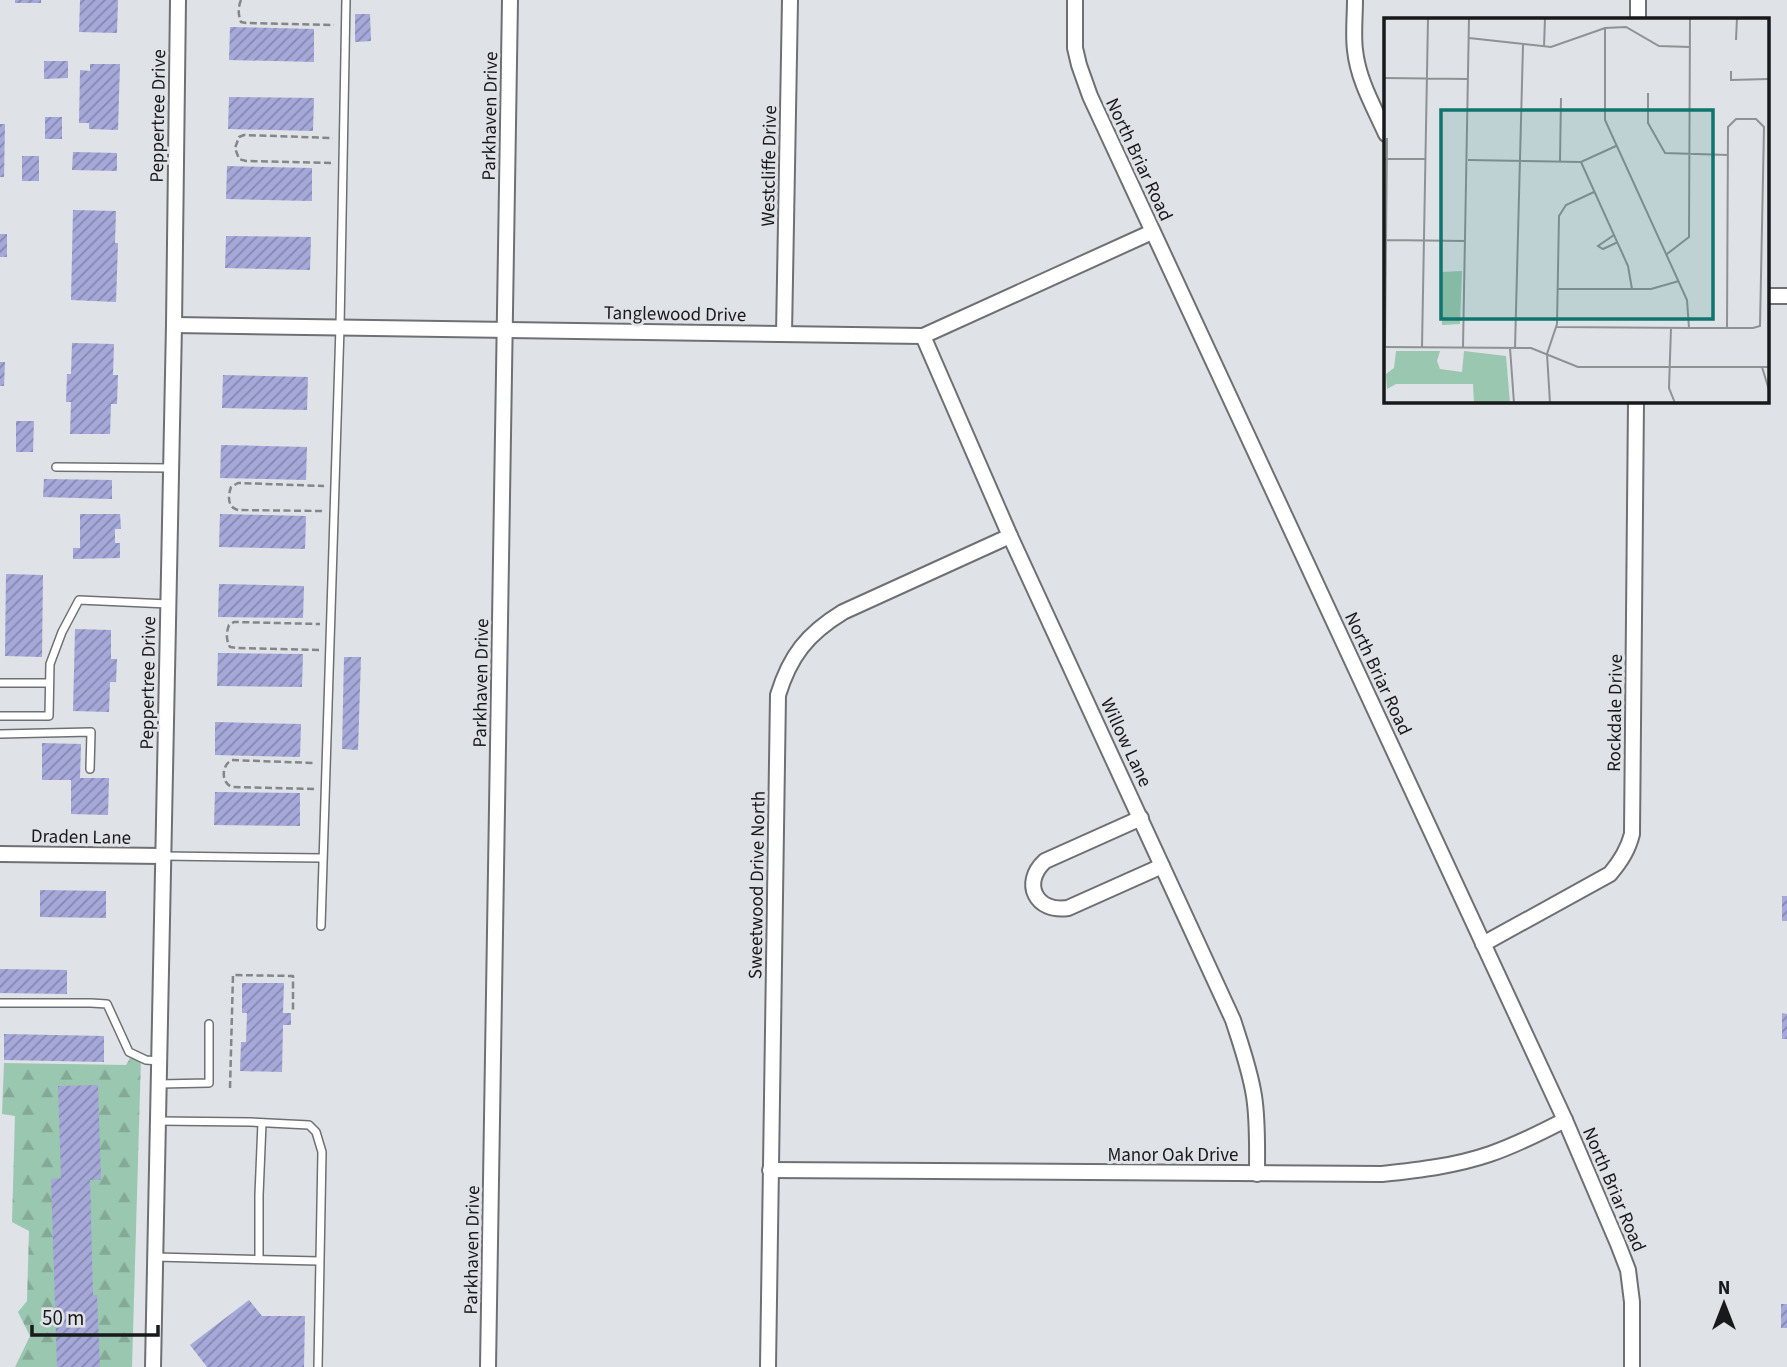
<svg xmlns="http://www.w3.org/2000/svg" width="1787" height="1367" viewBox="0 0 1787 1367" font-family="'Source Sans 3',sans-serif">
<defs>
<pattern id="forest-firs" width="22" height="20" patternUnits="userSpaceOnUse" patternTransform="scale(1.75)"><rect width="22" height="20" fill="#9ac7b0"/><path d="M5 1l3.5 6h-7zM16 11l3.5 6h-7z" fill="#84aa97"/></pattern>
<pattern id="building-hatch" width="6" height="6" patternUnits="userSpaceOnUse" patternTransform="scale(1.75)"><rect width="6" height="6" fill="#a5a8d8"/><path d="M-1 1l2-2M0 6l6-6M5 7l2-2" fill="none" stroke="#8588ae"/></pattern>
</defs>
<rect width="100%" height="100%" fill="#dfe2e6"/>
<polygon fill="url(#forest-firs)" points="133,1053 141,1057 132,1367 15,1367 30,1336 18,1312 27,1301 29,1231 12,1222 15,1116 2,1114 4,1063 126,1065"/>
<g fill="url(#building-hatch)">
<rect x="15" y="0" width="26" height="3"/>
<polygon points="80,0 118,0 117,33 79,32"/>
<polygon points="355,14 370,14 371,41 355,42"/>
<polygon points="230,27 314,29 314,62 229,60"/>
<polygon points="44,61 68,61 68,78 44,79"/>
<polygon points="90,64 120,64 118,130 89,129 89,123 79,123 80,70 90,71"/>
<polygon points="229,97 314,98 313,131 228,129"/>
<rect x="45" y="117" width="17" height="22"/>
<polygon points="0,124 5,124 4,177 0,177"/>
<polygon points="73,152 117,153 117,171 72,170"/>
<rect x="22" y="156" width="17" height="25"/>
<polygon points="227,166 312,168 312,201 226,199"/>
<polygon points="73,210 116,211 115,243 118,243 116,302 71,300"/>
<rect x="0" y="234" width="7" height="23"/>
<polygon points="226,236 311,237 310,270 225,268"/>
<polygon points="72,343 114,344 113,375 118,375 117,404 111,404 110,434 70,434 71,402 66,402 67,374 71,374"/>
<polygon points="0,362 5,362 4,386 0,386"/>
<polygon points="223,375 308,377 307,410 222,408"/>
<polygon points="16,421 34,421 33,452 16,452"/>
<polygon points="221,445 307,447 306,480 220,478"/>
<polygon points="44,479 112,480 112,499 43,497"/>
<polygon points="80,514 120,514 121,529 115,529 115,543 120,543 120,558 73,559 73,548 80,548"/>
<polygon points="220,514 306,516 305,549 219,547"/>
<polygon points="6,574 43,575 42,657 5,656"/>
<polygon points="219,584 304,586 303,618 218,617"/>
<polygon points="75,629 111,630 111,659 117,659 116,682 110,682 109,712 73,711"/>
<polygon points="218,653 303,654 302,687 217,686"/>
<polygon points="344,657 361,657 358,750 342,749"/>
<polygon points="215,722 301,724 300,757 215,755"/>
<polygon points="42,743 81,744 80,778 109,778 108,815 71,814 71,780 42,780"/>
<polygon points="215,792 300,793 300,826 214,825"/>
<polygon points="40,890 106,891 106,918 40,917"/>
<rect x="1782" y="896" width="5" height="25"/>
<polygon points="0,969 67,970 67,994 0,993"/>
<polygon points="242,983 284,983 283,1013 291,1013 291,1025 283,1025 282,1072 240,1071 241,1042 246,1042 247,1013 242,1013"/>
<polygon points="1782,1013 1787,1014 1787,1039 1782,1039"/>
<polygon points="4,1034 104,1036 104,1062 4,1060"/>
<polygon points="98,1085 101,1180 90,1180 93,1295 97,1295 100,1367 57,1367 51,1179 61,1178 58,1086"/>
<polygon points="249,1300 262,1316 305,1316 304,1367 207,1367 190,1345"/>
<rect x="1781" y="1304" width="6" height="24"/>
</g>
<g fill="none" stroke-linecap="round" stroke-linejoin="round">
<defs>
<g id="service">
<polyline points="56,467 171,468"/>
<polyline points="0,683 49,683"/>
<polyline points="0,716 49,716 50,664 62,632 79,600 168,604"/>
<polyline points="0,734 91,732 90,769"/>
<polyline points="163,856 322,858"/>
<polyline points="321,926 340,327 346,0"/>
<polyline points="0,1003 91,1003 107,1004 129,1052 146,1060 159,1061"/>
<polyline points="159,1084 209,1083 209,1024"/>
<polyline points="157,1121 250,1122 309,1125 316,1132 322,1152 318,1367"/>
<polyline points="155,1257 319,1261"/>
<polyline points="259,1259 259,1195 262,1123"/>
</g>
<g id="minor">
<polyline points="1075,0 1075,48 1079,65 1090,96 1565,1120 1618,1244 1628,1270 1632,1302 1632,1367"/>
<path d="M1355,0C1355,16 1353,34 1355,50C1358,80 1374,107 1386,134"/>
<polyline points="1638,19 1638,0"/>
<polyline points="1768,296 1787,296"/>
<polyline points="174,325 923,336 1152,232"/>
<polyline points="784,334 790,0"/>
<path d="M923,336L1010,536L1233,1020C1241,1045 1250,1070 1254,1096C1258,1121 1257,1147 1257,1174"/>
<path d="M1141,818L1045,861C1021,883 1036,913 1068,908L1162,866"/>
<polyline points="0,854 163,856"/>
<path d="M1483,944L1610,874C1621,861 1628,850 1632,834L1636,401"/>
<path d="M770,1170L1382,1174C1419,1170 1455,1166 1490,1154C1516,1145 1540,1133 1565,1120"/>
<polyline points="153,1367 174,325 178,0"/>
<polyline points="488,1367 510,0"/>
<path d="M768,1367L778,695C790,656 807,634 843,612L1010,536"/>
</g>
</defs>
<use href="#service" stroke="#6e7073" stroke-width="10"/>
<use href="#minor" stroke="#6e7073" stroke-width="18"/>
<g stroke="#848689" stroke-width="2.5" stroke-dasharray="7 3.5" stroke-linecap="butt">
<path d="M241,0C238,7 238,15 241,22L246,23L334,25"/>
<polyline points="331,163 246,161 239,159 235,148 239,137 244,135 333,138"/>
<path d="M322,511L238,510C227,507 228,496 231,487L238,483L324,486"/>
<path d="M319,650L237,648L230,647C226,640 226,633 229,625L234,622L320,624"/>
<path d="M314,789L232,787C221,783 221,765 232,760L315,763"/>
<polyline points="230,1088 233,975 293,976 293,1010"/>
</g>
<use href="#service" stroke="#fff" stroke-width="7"/>
<use href="#minor" stroke="#fff" stroke-width="14"/>
</g>
<g text-anchor="middle" stroke-width="6" stroke-linejoin="round" paint-order="stroke">
<g font-size="19" fill="#18191a" stroke="#dfe2e6">
<text transform="translate(157 116) rotate(-89)" y="7">Peppertree Drive</text>
<text transform="translate(489 116) rotate(-89)" y="7">Parkhaven Drive</text>
<text transform="translate(1140 159) rotate(65)" y="7">North Briar Road</text>
<text transform="translate(768 166) rotate(-89)" y="7">Westcliffe Drive</text>
<text transform="translate(675 313) rotate(1)" y="7">Tanglewood Drive</text>
<text transform="translate(1379 673) rotate(65)" y="7">North Briar Road</text>
<text transform="translate(147 683) rotate(-89)" y="7">Peppertree Drive</text>
<text transform="translate(480 683) rotate(-89)" y="7">Parkhaven Drive</text>
<text transform="translate(1614 713) rotate(-89)" y="7">Rockdale Drive</text>
<text transform="translate(1127 742) rotate(65)" y="7">Willow Lane</text>
<text transform="translate(81 836) rotate(1)" y="7">Draden Lane</text>
<text transform="translate(756 885) rotate(-89)" y="7">Sweetwood Drive North</text>
<text x="1173" y="1161">Manor Oak Drive</text>
<text transform="translate(1615 1189) rotate(67)" y="7">North Briar Road</text>
<text transform="translate(471 1250) rotate(-89)" y="7">Parkhaven Drive</text>
</g>
</g>
<g transform="translate(1384 18)">
<rect width="385" height="385" fill="#dfe2e6"/>
<path d="M78,253L76,306L58,307L57,254ZM12,333H56L53,343L56,351L78,354L80,333L122,338L126,385H90L89,366H12L3,371L2,356L10,350Z" fill="#9ac7b0"/>
<path fill="none" stroke="#8f9294" stroke-width="2" d="M221,10V102L303,282L305,310M85,20L167,29L221,10L242,9L275,28L306,29M352,22L353,0M160,29L161,0M347,53V62L385,61M0,60L84,61M264,75V105L281,135L344,137M0,141H42M84,142L197,144L232,128M176,143L177,80M197,144L244,248L248,271M230,217L214,228L219,231L234,224M2,222L81,223M283,236L305,219L306,0M174,271H267L295,263M173,309L305,310H369L376,308L380,109L372,101H352L344,109L343,310M287,310L285,370L291,385M0,329L147,330L194,349H385M1,329L3,120M38,329L44,0M79,329L85,0M126,330L130,385M131,330L139,27M378,349L385,372M166,385L163,336L173,306L175,198L182,187L210,174"/>
<path fill="#0f766e" fill-opacity="0.15" stroke="#0f766e" stroke-width="3.5" d="M57,92H329V301H57Z"/>
<rect width="385" height="385" fill="none" stroke="#18191a" stroke-width="3.5"/>
</g>
<g transform="translate(1724 1304)" stroke="#dfe2e6" stroke-width="5" paint-order="stroke">
<path d="M0-5L12 26L0 18L-12 26Z" fill="#18191a"/>
<text y="-10" font-size="19" font-weight="bold" text-anchor="middle" fill="#18191a">N</text>
</g>
<path d="M32 1325v10h126v-10" fill="none" stroke="#18191a" stroke-width="3.5"/>
<text x="42" y="1325" font-size="21" fill="#18191a" stroke="#dfe2e6" stroke-width="5" paint-order="stroke">50 m</text>
</svg>
